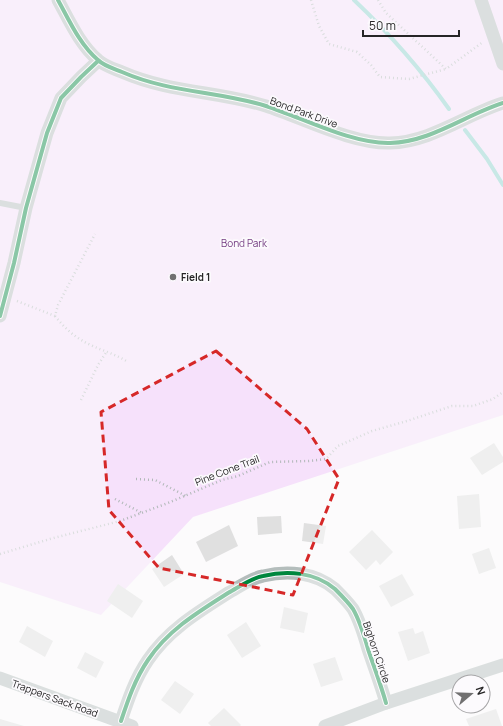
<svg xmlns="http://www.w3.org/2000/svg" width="503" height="726" viewBox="0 0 503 726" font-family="Manrope,sans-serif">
<rect width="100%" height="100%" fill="#fcfbfc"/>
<polygon fill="#f6e1fb" points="0,0 503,0 503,415 193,517 101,615 0,582"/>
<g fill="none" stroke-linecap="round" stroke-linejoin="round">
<g stroke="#89d0cc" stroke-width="4">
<path d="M354,0C391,35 420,68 449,109"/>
<polyline points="465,130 487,159 503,185"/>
</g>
</g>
<g fill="#e0e0e0">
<polygon points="494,443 503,457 503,462 482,475 470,458"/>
<polygon points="479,494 481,527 459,529 457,496"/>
<polygon points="281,516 282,533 258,535 257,517"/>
<polygon points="304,523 326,526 323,544 302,541"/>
<polygon points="229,525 238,546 206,562 196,542"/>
<polygon points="372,530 393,552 380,565 376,560 366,570 349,552"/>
<polygon points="489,548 496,568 479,574 472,554"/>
<polygon points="172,555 184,574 164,587 152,569"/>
<polygon points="402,574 414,595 391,607 379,586"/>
<polygon points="118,584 143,601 132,618 107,601"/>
<polygon points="284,607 308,613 304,633 280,628"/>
<polygon points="246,622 261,646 242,658 227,635"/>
<polygon points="27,626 53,641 45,657 19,642"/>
<polygon points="413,628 415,634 423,631 430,653 408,661 398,632"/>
<polygon points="85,652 104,662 96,678 77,668"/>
<polygon points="335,657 343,680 321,687 313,664"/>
<polygon points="175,681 194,694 180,714 161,700"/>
<polygon points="224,708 241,725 240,726 211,726 208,723"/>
<polygon points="496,709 502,726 469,726 466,719"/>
<polygon points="0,719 24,726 0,726"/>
</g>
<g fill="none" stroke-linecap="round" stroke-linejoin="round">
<g stroke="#b1b8b8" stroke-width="2.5" stroke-dasharray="1 3" stroke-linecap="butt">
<polyline points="311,0 319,26 329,44 357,52 371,65 380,77 409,79 446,69"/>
<polyline points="378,0 386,13 446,69 483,42"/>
<polyline points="17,301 55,316 58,305 95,234"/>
<path d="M55,316C63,326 72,335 83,341C96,349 114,353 128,362"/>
<polyline points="81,400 98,365 107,351"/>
<polyline points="136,479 155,480 186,496"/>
<polyline points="115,499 142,513"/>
<polyline points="0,554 50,539 120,521 168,503 222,480 238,476 270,462 309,461 326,459 338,446 372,431 407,421 452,406 473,406 493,399 503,392"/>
</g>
<polyline stroke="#b4bdbc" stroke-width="6" points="0,203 26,208"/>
<g stroke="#b4bdbc" stroke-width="13">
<path d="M58,0C69,20 80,45 98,60C104,66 115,69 122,72C170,93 218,91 266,106C303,118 352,144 390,143C431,142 465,115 503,103"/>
<polyline points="481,0 503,64"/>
<polyline points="0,316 14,263 26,208 47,133 61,98 81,77 98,61"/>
<polyline points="0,678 132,726"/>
<path d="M121,721C128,700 135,679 148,660C168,630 198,612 228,593C239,587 251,578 263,576C287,570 315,572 335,589C341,595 348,602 353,609C360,621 364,635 368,649C374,667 381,685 386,703"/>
<polyline points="325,726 386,703 503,665"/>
</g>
<defs>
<g id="cycleway">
<path d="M58,0C69,20 80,45 98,60C104,66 115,69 122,72C170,93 218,91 266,106C303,118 352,144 390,143C431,142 465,115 503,103"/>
<polyline points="0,316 14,263 26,208 47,133 61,98 81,77 98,61"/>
<path d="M121,721C128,700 135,679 148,660C168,630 198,612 228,593C239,587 251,578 263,576C287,570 315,572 335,589C341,595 348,602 353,609C360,621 364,635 368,649C374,667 381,685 386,703"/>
</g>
</defs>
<use href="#cycleway" stroke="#fcfafd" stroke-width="6"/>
<use href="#cycleway" stroke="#00873e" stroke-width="4"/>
</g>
<path d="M0 0H503V726H0ZM216,351L307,429L339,479L293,595L159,568L109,510L101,412Z" fill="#fcfbfc" fill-opacity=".55" fill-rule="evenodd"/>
<path fill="none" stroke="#d62828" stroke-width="3" stroke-dasharray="8 5" stroke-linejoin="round" d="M216,351L307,429L339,479L293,595L159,568L109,510L101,412Z"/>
<circle fill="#717071" stroke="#fcfafd" stroke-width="1.5" cx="173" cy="277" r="4"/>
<g text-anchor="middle" stroke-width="3.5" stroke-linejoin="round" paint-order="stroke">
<g font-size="10" fill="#262526" stroke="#fcfafd">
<text transform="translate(304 112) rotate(20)" y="4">Bond Park Drive</text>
<text transform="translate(227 470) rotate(-21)" y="4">Pine Cone Trail</text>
<text transform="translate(377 652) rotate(71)" y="4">Bighorn Circle</text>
<text transform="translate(55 698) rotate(20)" y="4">Trappers Sack Road</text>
</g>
<g font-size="10" fill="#733b80" stroke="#fcfafd">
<text x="244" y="247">Bond Park</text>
</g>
<g font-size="10" font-weight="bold" fill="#262526" stroke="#fcfafd" text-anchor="start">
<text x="181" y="281">Field 1</text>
</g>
</g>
<g transform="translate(471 694) rotate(71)"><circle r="19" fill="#fcfafd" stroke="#a6a5a7"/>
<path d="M0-3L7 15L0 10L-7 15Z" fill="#717071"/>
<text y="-6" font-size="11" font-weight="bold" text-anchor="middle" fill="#262526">N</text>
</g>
<path d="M363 30v6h96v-6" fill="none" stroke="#262526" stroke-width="2"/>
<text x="369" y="30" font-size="12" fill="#262526" stroke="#fcfafd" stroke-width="3" paint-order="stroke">50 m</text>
</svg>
